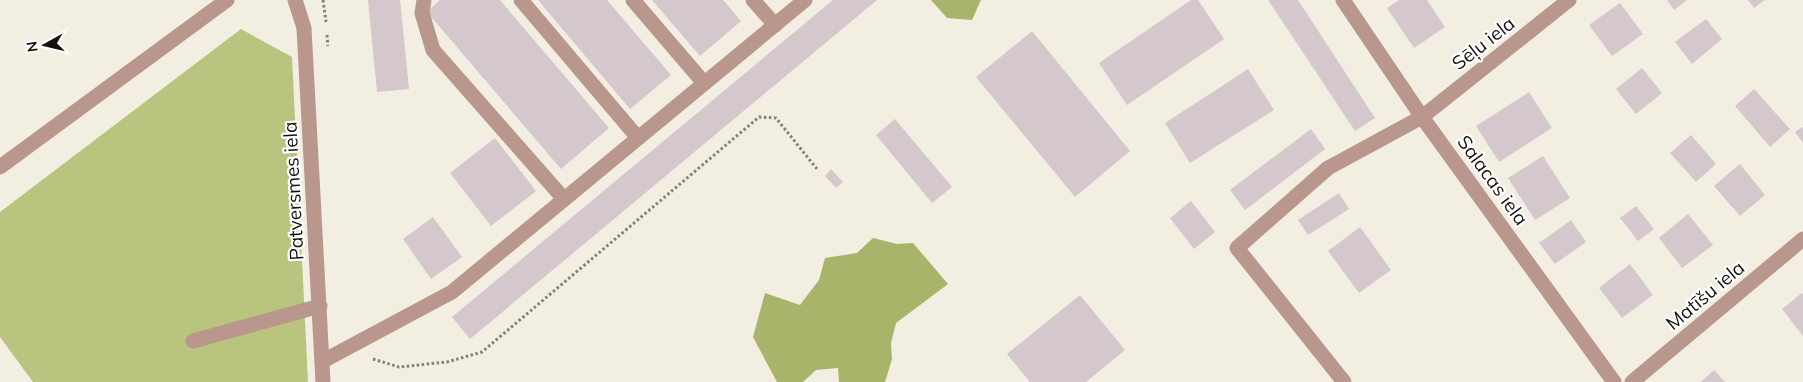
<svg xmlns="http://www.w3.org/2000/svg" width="1803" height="382" viewBox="0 0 1803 382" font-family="Mulish,sans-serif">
<rect width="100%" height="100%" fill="#f3eee2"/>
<polygon fill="#b9c57f" points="241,29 292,57 308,382 33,382 0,337 0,212"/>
<g fill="#a7b469">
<polygon points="931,0 981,0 972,20 947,18"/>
<polygon points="873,238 897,244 913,243 948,284 896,323 891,343 892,359 885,382 839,382 838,368 816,370 803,382 777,382 753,337 765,293 800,305 819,280 825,258 857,253"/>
</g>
<g fill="#d4c8cd">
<polygon points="368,0 400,0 409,89 377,92"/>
<polygon points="440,0 500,0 609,128 561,169 427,12"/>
<polygon points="538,0 607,0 671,75 630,109"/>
<polygon points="652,0 723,0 741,21 700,56"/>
<polygon points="833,0 877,0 470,339 452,317"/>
<polygon points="1191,0 1198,0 1224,39 1127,105 1099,63"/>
<polygon points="1268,0 1298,0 1375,118 1355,131"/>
<polygon points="1399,0 1427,0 1445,27 1414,48 1387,8"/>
<polygon points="1667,0 1687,0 1674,10"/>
<polygon points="1748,0 1765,0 1754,8"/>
<polygon points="1620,3 1643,34 1612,56 1589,25"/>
<polygon points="1706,19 1722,39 1692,64 1675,42"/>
<polygon points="1032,31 1130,151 1075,197 976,77"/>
<polygon points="1642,68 1662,93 1636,114 1616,89"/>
<polygon points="1248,69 1274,110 1190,163 1165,123"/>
<polygon points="1754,89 1790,129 1770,147 1735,106"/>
<polygon points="1529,92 1552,128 1499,162 1476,126"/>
<polygon points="895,119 952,187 932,203 876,135"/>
<polygon points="1803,127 1803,143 1795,132"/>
<polygon points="1311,129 1325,149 1245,210 1230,190"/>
<polygon points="1691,135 1716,164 1696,182 1670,153"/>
<polygon points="495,138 536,191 491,226 450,173"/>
<polygon points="1543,156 1570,198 1535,220 1508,178"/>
<polygon points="1740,164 1765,195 1740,216 1714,186"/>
<polygon points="831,169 843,182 836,188 825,176"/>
<polygon points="1339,193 1349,209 1308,235 1298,220"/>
<polygon points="1191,201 1215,232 1194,249 1170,218"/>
<polygon points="1636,206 1654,229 1638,241 1620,218"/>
<polygon points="1688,214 1713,245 1682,268 1659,238"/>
<polygon points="433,217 462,257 431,279 403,239"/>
<polygon points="1571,220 1586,242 1555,264 1539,243"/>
<polygon points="1360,227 1391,270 1359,293 1328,251"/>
<polygon points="1630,264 1653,295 1622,318 1599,288"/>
<polygon points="1802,293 1803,294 1803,336 1782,309"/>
<polygon points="1080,295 1125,350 1086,382 1030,382 1007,354"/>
<polygon points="1714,370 1725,382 1701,382"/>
</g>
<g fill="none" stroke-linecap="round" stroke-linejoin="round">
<g stroke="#838078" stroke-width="3" stroke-dasharray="2.5 2.5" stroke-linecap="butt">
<polyline points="323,0 326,22"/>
<polyline points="327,35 328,46"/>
<polyline points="373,359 399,367 447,362 482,352 759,117 776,118 817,169"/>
</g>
<g stroke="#ba978c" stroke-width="15">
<polyline points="295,0 304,28 323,382"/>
<polyline points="424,0 422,13 433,50 564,199"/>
<polyline points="521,0 638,138"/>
<polyline points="633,0 704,83"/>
<polyline points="753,0 775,25"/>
<polyline points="1343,0 1422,117 1614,382"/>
<polyline points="0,167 227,0"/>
<polyline points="193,341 320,306"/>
<polyline points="323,361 452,292 805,0"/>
<polyline points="1344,382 1237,248 1328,168 1422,117 1569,0"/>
<polyline points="1632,382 1803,239"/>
</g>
</g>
<g text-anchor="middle" stroke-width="4.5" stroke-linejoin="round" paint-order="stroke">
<g font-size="19" fill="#13110d" stroke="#fff">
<text transform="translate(1483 43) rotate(-38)" y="7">Sēļu iela</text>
<text transform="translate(1493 180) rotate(54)" y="7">Salacas iela</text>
<text transform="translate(293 191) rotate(-93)" y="7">Patversmes iela</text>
<text transform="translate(1705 295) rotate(-40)" y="7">Matīšu iela</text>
</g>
</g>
<g transform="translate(45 45) rotate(262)" stroke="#ffffff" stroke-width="4" paint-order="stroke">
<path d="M0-4L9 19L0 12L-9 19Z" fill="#13110d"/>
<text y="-8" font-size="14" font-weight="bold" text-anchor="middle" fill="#13110d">N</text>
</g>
</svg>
